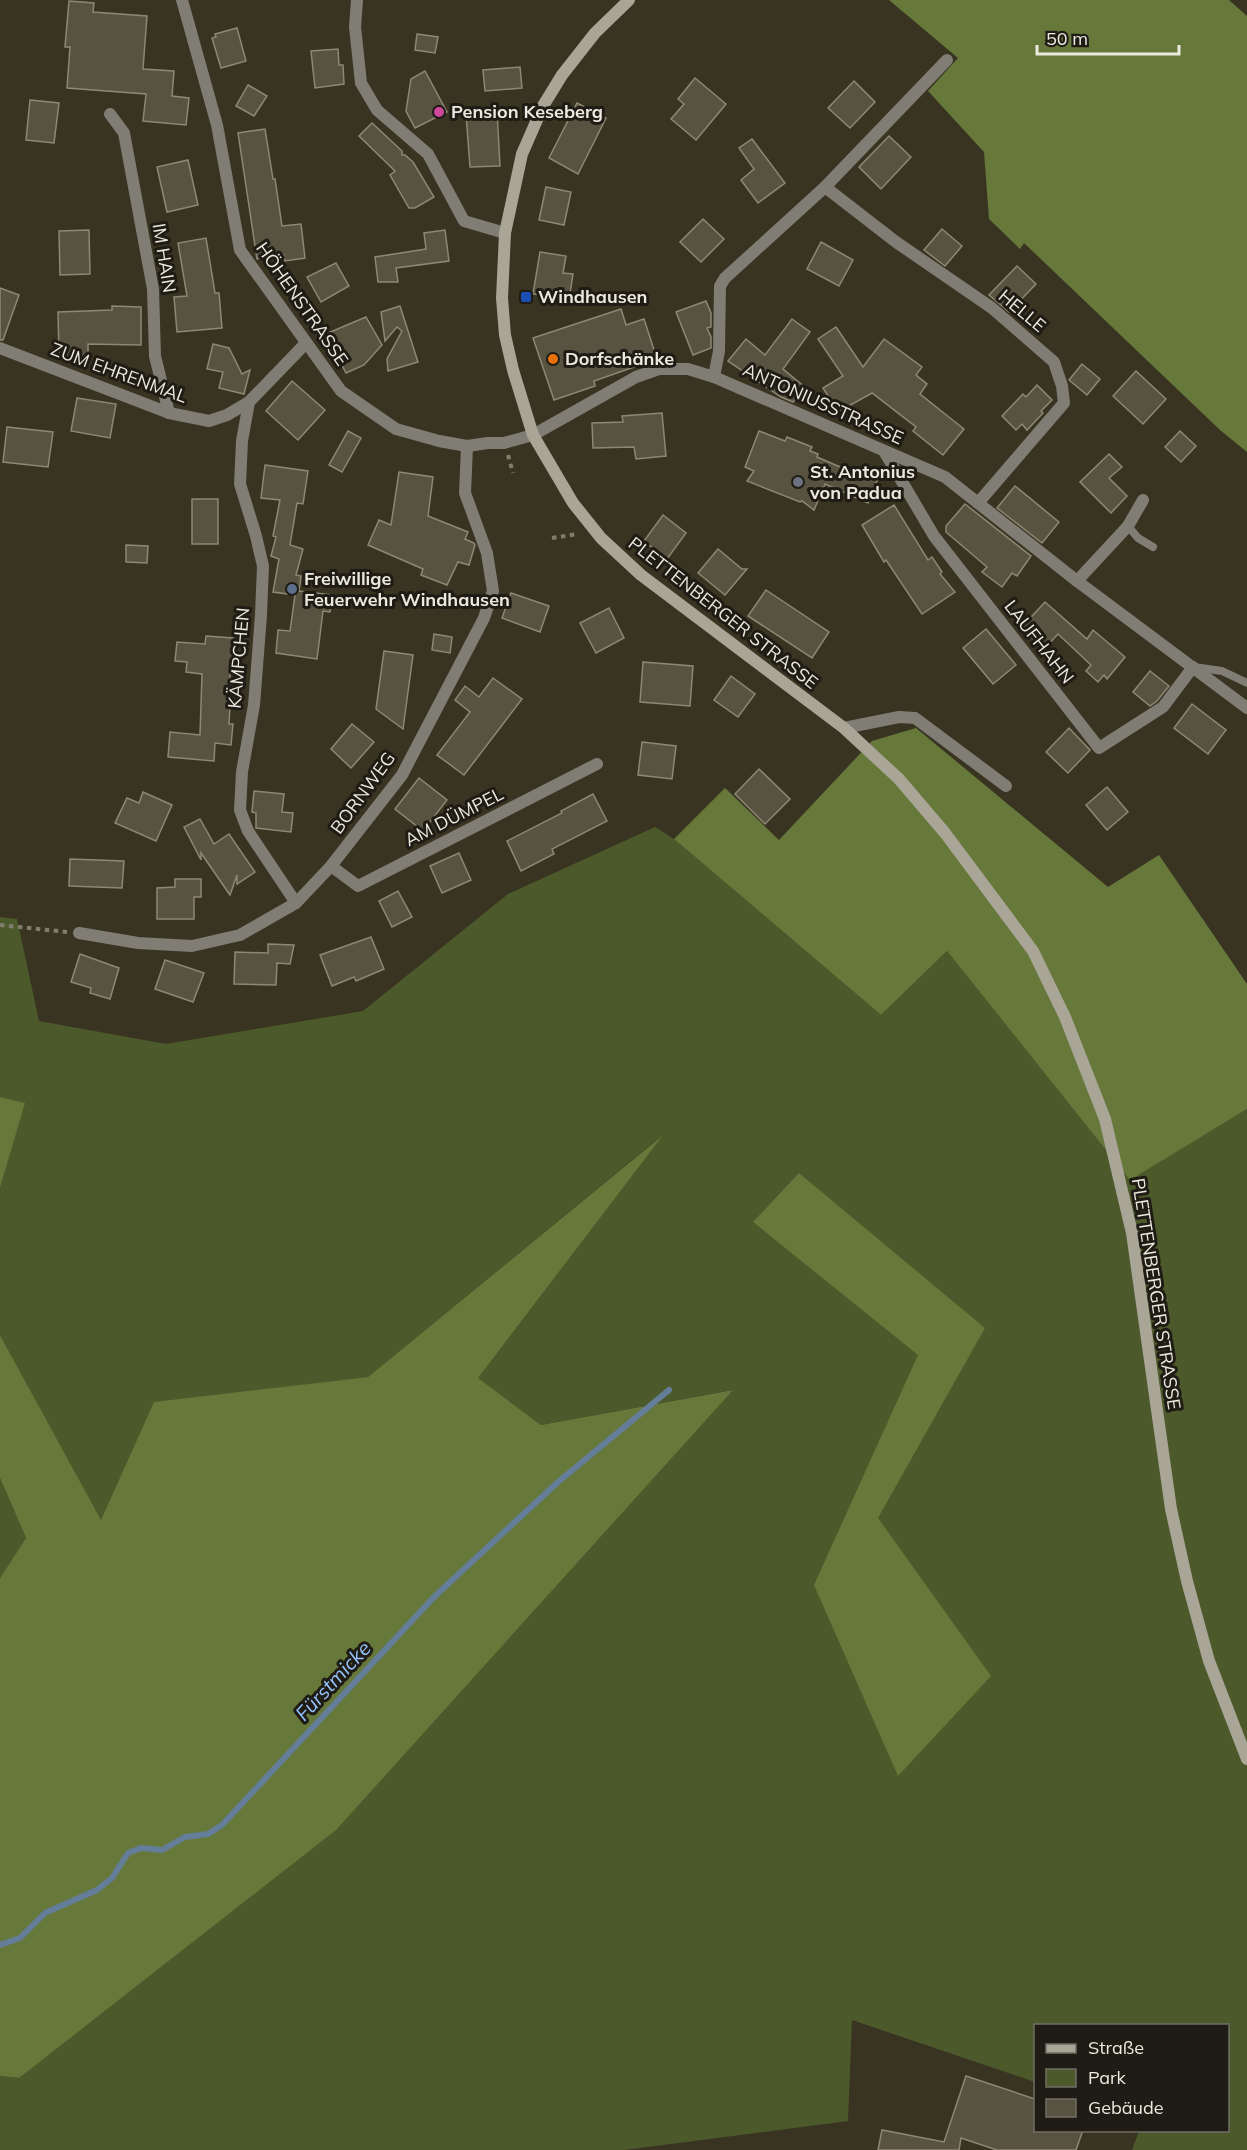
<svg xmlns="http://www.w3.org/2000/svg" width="1247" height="2150" viewBox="0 0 1247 2150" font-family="Mulish,sans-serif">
<rect width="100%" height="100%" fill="#393422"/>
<g fill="#4c592a">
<polygon points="655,827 674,839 881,1015 947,951 1130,1179 1247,1109 1247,2150 1132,2150 1139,2131 1228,2130 1228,2026 1036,2026 1035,2082 852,2020 848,2121 624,2150 0,2150 0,2076 19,2078 732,1390 541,1425 477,1378 660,1137 368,1377 154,1403 101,1521 0,1335 0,1188 24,1104 0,1097 0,917 17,919 39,1021 166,1044 363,1011 508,894"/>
<polygon points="0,1478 26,1538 0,1578"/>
</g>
<g fill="#67783b">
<polygon points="889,0 1229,0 1247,16 1247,452 1220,430 1024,243 1020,249 989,219 984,152 928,91 958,58"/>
<polygon points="916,728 1108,887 1159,855 1247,984 1247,1109 1130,1180 947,951 881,1015 674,839 725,788 779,840 872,741"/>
<polygon points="0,1097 25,1103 0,1188"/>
<polygon points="663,1135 478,1378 541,1425 733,1390 336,1830 19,2078 0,2076 0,1578 26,1538 0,1478 0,1335 101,1520 154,1402 368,1377"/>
<polygon points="799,1173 985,1328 878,1518 991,1676 898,1776 814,1585 918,1355 753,1222"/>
</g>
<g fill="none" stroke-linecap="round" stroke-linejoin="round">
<polyline stroke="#647d99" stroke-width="6" points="0,1945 20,1938 45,1913 97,1890 112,1878 128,1853 141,1848 162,1850 185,1837 208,1834 222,1825 434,1597 558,1482 669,1390"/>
</g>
<g fill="#585340" stroke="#8d8773" stroke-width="1.5">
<polygon points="69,1 94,3 93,12 147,16 143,69 174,71 172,96 189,98 186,125 143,121 146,94 67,88 70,47 65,47"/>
<polygon points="237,28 246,61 221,68 212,38 216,37 215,34"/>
<polygon points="417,34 438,37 435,53 415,50"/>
<polygon points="338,49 339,65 343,65 344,84 315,88 311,51"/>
<polygon points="520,67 522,88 485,91 483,70"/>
<polygon points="425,71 447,112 415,128 406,111 411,79"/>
<polygon points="695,78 726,104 696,140 671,119 684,104 678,99"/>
<polygon points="854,81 875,102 850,128 828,108"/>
<polygon points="248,85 267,96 254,116 236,106"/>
<polygon points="30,100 59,103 54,143 26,140"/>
<polygon points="577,103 606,118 578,174 549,158"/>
<polygon points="497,111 500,166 470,167 466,114"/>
<polygon points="372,123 402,151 402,155 405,155 413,162 434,197 415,208 409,208 390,175 395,171 359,136"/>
<polygon points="265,129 273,179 275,179 282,226 301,224 305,258 285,261 284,255 257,259 238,133"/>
<polygon points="889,136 911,157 881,189 859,167"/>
<polygon points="752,139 785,183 758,203 741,180 754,169 739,148"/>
<polygon points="188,160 198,205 167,212 157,167"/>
<polygon points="546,187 571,192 564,225 539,220"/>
<polygon points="703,219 724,239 701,262 680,242"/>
<polygon points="942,229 962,246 945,266 924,250"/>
<polygon points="89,230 90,274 60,275 59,231"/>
<polygon points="445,230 449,261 396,268 398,282 378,282 375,257 426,249 424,233"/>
<polygon points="206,238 215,293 219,293 222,328 177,332 174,297 187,296 178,243"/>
<polygon points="821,242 853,260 839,286 807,269"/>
<polygon points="540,252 566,256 563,273 573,274 569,300 533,294"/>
<polygon points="336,263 349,286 321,302 307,277"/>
<polygon points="1017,266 1036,284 1009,312 989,295"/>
<polygon points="0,288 19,295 3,340 0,340"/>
<polygon points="706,301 711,313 711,327 707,328 711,337 711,348 693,355 676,312"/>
<polygon points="112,306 141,307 141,345 88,344 88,356 59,357 58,312 112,310"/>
<polygon points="400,306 418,362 388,371 387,359 402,331 397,327 385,341 381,312"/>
<polygon points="621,309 626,325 644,319 657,359 594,381 595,386 554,400 533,338"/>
<polygon points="366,317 382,345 364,365 346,373 328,339 328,333"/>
<polygon points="792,319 810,332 783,369 806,388 793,402 781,397 728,361 746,339 765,355"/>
<polygon points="836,327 863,367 884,339 922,367 916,375 927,384 920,394 964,429 943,455 913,431 916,427 872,393 838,412 823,388 843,376 818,339"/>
<polygon points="213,344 229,348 242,374 250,370 244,394 219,388 223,372 207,369"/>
<polygon points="1082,364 1100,379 1087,395 1069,380"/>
<polygon points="1136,371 1166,399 1143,424 1113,396"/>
<polygon points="292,381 325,410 298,440 266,411"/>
<polygon points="1037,385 1052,400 1041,411 1043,413 1027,430 1022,424 1016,430 1002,416 1023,394 1026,397"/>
<polygon points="77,398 116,404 110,438 71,431"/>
<polygon points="662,413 666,456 636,459 634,447 593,448 592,423 623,422 622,416"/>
<polygon points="7,427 53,432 48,467 3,462"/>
<polygon points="348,431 361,438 342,472 329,465"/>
<polygon points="759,431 785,441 787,437 812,447 810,451 818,454 817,457 859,475 860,473 877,481 868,503 825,484 814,510 802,501 800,502 747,481 754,471 745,467"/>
<polygon points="1180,431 1196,446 1181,462 1165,447"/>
<polygon points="1109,454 1122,467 1109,478 1127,496 1111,513 1080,482"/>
<polygon points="265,465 308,471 303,504 297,503 290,545 303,549 296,575 301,576 299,591 332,595 330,612 323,611 317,659 276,653 278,630 290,631 295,595 273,592 279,559 271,556 276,537 273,536 280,500 261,498"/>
<polygon points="399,472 433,477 428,516 468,532 465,539 474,543 475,545 469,565 458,562 447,585 421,575 423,569 368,545 379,520 391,525"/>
<polygon points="1015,486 1059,522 1042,543 997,508"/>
<rect x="192" y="499" width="26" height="45"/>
<polygon points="965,504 1031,556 1017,576 1012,573 1002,587 982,572 987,567 946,532 946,526"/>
<polygon points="894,505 928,560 932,557 942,572 940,574 955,592 922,614 886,560 884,562 862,525"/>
<polygon points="663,515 686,533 667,559 644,541"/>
<polygon points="126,545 148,546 147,563 126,562"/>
<polygon points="718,549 742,569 747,569 725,595 698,573"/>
<polygon points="766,590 829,632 812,658 748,616"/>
<polygon points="511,593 549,606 540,632 502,618"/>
<polygon points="1045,602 1087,639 1093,630 1125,657 1107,679 1104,675 1098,682 1086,671 1091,665 1058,634 1044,649 1021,628"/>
<polygon points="609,608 624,638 596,653 580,623"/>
<polygon points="986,629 1016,665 993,684 963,648"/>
<polygon points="434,634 452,637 450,653 432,650"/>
<polygon points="206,636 233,638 229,689 231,689 229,724 233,724 231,745 215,743 214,761 168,757 170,732 200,735 202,674 186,672 187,662 175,661 177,642 205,644"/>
<polygon points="384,651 413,655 403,729 376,709"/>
<polygon points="643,662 693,666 690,706 640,702"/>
<polygon points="1150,671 1169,686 1157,701 1150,706 1133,692"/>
<polygon points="731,676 755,694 738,717 714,700"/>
<polygon points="493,678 522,699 464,775 437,755 470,712 455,700 465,686 479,697"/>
<polygon points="1192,704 1226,730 1208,754 1174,728"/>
<polygon points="352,724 374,742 351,768 331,749"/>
<polygon points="1069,728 1090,750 1068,773 1046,752"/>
<polygon points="642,742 676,746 672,779 638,775"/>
<polygon points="759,769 790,799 765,824 735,794"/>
<polygon points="419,778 447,800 423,831 395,809"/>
<polygon points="1107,787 1128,812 1107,830 1086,805"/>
<polygon points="254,791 284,794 282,812 293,813 291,832 256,828 256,813 252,812"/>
<polygon points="143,792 172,805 156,841 115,823 127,798 139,803"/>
<polygon points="593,794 607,821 552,849 554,854 521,871 507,841 562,813 561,811"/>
<polygon points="200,819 214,844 229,834 255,872 237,884 237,875 230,895 201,853 201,860 184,827"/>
<polygon points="459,853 471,880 442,893 430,866"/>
<polygon points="70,859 124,861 122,888 69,886"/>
<polygon points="175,879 201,879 201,897 194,897 194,919 157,919 157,888 175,887"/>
<polygon points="398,891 412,917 392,927 379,901"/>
<polygon points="371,937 384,969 356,981 354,977 332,986 320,955"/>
<polygon points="268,944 294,945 290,964 277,963 276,985 234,984 235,952 268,953"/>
<polygon points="80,954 119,968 110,999 90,993 91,988 71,982"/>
<polygon points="165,960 204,973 193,1002 155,989"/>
<polygon points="966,2076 1035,2099 1035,2130 1083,2130 1076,2150 997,2150 961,2138 959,2150 878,2150 882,2130 944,2142"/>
</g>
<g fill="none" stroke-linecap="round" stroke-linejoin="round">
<g stroke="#817d6d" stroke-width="4" stroke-dasharray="4.5 4.5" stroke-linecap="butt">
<polyline points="508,455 513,473"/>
<polyline points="552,538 578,534"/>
<polyline points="0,925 67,932"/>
</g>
<g stroke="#7f7d74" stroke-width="8">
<polyline points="1128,526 1138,538 1153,547"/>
<polyline points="1194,667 1222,671 1247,683"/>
</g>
<g stroke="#7f7d74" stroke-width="12">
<polyline points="182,0 217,125 240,250 341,391 396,429 439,441 467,446 488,443 504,443 533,435 636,377 659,369 688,369 714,377 945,477 1077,581 1247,708"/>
<polyline points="357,0 355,27 361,83 377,110 428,154 464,221 505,233"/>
<polyline points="110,114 124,133 153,289 155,356 169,413"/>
<polyline points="825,187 896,242 992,308 1054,362 1062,386 1064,403 978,503"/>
<polyline points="0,348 169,413 209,421 227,415 249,402 306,343"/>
<polyline points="714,377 719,351 720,286 725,278 825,187 947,60"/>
<polyline points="249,402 242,441 240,484 256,536 263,566 261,615 254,705 242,772 240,810 248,831 296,903"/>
<polyline points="884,451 934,536 1099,748 1163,707 1193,667"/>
<polyline points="1077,581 1128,526 1143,500"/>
<polyline points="844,728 899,717 915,718 1006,786"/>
<polyline points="331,866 358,886 597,764"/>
<polyline points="79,933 138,943 192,946 240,935 296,903 331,866 402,775 484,618 493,591 487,553 465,493 467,446"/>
</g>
<polyline stroke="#a9a597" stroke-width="12" points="629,0 595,33 562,75 543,106 522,154 505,233 502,298 505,335 513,370 533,435 573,503 601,538 641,575 844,728 899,779 945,833 1033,951 1065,1017 1105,1119 1132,1233 1171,1509 1187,1581 1209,1661 1247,1759"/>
</g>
<circle fill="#d1479c" stroke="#1e1c14" stroke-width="2" cx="439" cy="112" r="6"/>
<rect fill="#1a4fb4" stroke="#1e1c14" stroke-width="2" x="520" y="291" width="12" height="12" rx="3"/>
<circle fill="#e8710a" stroke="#1e1c14" stroke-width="2" cx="553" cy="359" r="6"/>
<circle fill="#6b7280" stroke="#1e1c14" stroke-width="2" cx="798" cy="482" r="6"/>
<circle fill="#5c6f8a" stroke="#1e1c14" stroke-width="2" cx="292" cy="589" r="6"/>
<g text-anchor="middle" stroke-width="6" stroke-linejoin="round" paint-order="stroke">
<g font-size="18" font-weight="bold" fill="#eceade" stroke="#1e1c14" text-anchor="start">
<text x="451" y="118">Pension Keseberg</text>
<text x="538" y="303">Windhausen</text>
<text x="565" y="365">Dorfschänke</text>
<text x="810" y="478">St. Antonius<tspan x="810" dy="21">von Padua</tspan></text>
<text x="304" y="585">Freiwillige<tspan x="304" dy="21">Feuerwehr Windhausen</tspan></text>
</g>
<g font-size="18" fill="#eceade" stroke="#1e1c14">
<text transform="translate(164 258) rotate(81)" y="6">IM HAIN</text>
<text transform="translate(302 304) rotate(55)" y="6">HÖHENSTRASSE</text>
<text transform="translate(1022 311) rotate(40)" y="6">HELLE</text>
<text transform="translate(119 373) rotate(20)" y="6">ZUM EHRENMAL</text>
<text transform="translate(823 404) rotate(24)" y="6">ANTONIUSSTRASSE</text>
<text transform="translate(723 613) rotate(38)" y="6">PLETTENBERGER STRASSE</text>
<text transform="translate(1039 642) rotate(52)" y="6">LAUFHAHN</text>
<text transform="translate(239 658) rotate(-85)" y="6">KÄMPCHEN</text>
<text transform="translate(363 793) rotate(-54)" y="6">BORNWEG</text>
<text transform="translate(454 817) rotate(-27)" y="6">AM DÜMPEL</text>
<text transform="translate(1156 1294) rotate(81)" y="6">PLETTENBERGER STRASSE</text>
</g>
<g font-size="20" font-style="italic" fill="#96c2fc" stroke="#1e1c14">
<text transform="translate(333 1681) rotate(-47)" y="7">Fürstmicke</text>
</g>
</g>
<rect x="1034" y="2024" width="195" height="108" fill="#1e1c14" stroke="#706e65" stroke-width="1.5"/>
<rect x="1046" y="2044" width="30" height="9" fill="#a9a597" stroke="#706e65" stroke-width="1.5"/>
<text x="1088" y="2054" font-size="18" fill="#eceade">Straße</text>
<rect x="1046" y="2069" width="30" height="18" fill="#4c592a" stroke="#706e65" stroke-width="1.5"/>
<text x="1088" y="2084" font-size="18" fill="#eceade">Park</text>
<rect x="1046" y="2099" width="30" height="18" fill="#585340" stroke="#706e65" stroke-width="1.5"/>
<text x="1088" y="2114" font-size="18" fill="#eceade">Gebäude</text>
<path d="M1037 45v9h142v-9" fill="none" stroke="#eceade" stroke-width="3"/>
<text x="1046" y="45" font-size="18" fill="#eceade" stroke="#1e1c14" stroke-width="4.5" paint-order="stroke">50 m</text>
</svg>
